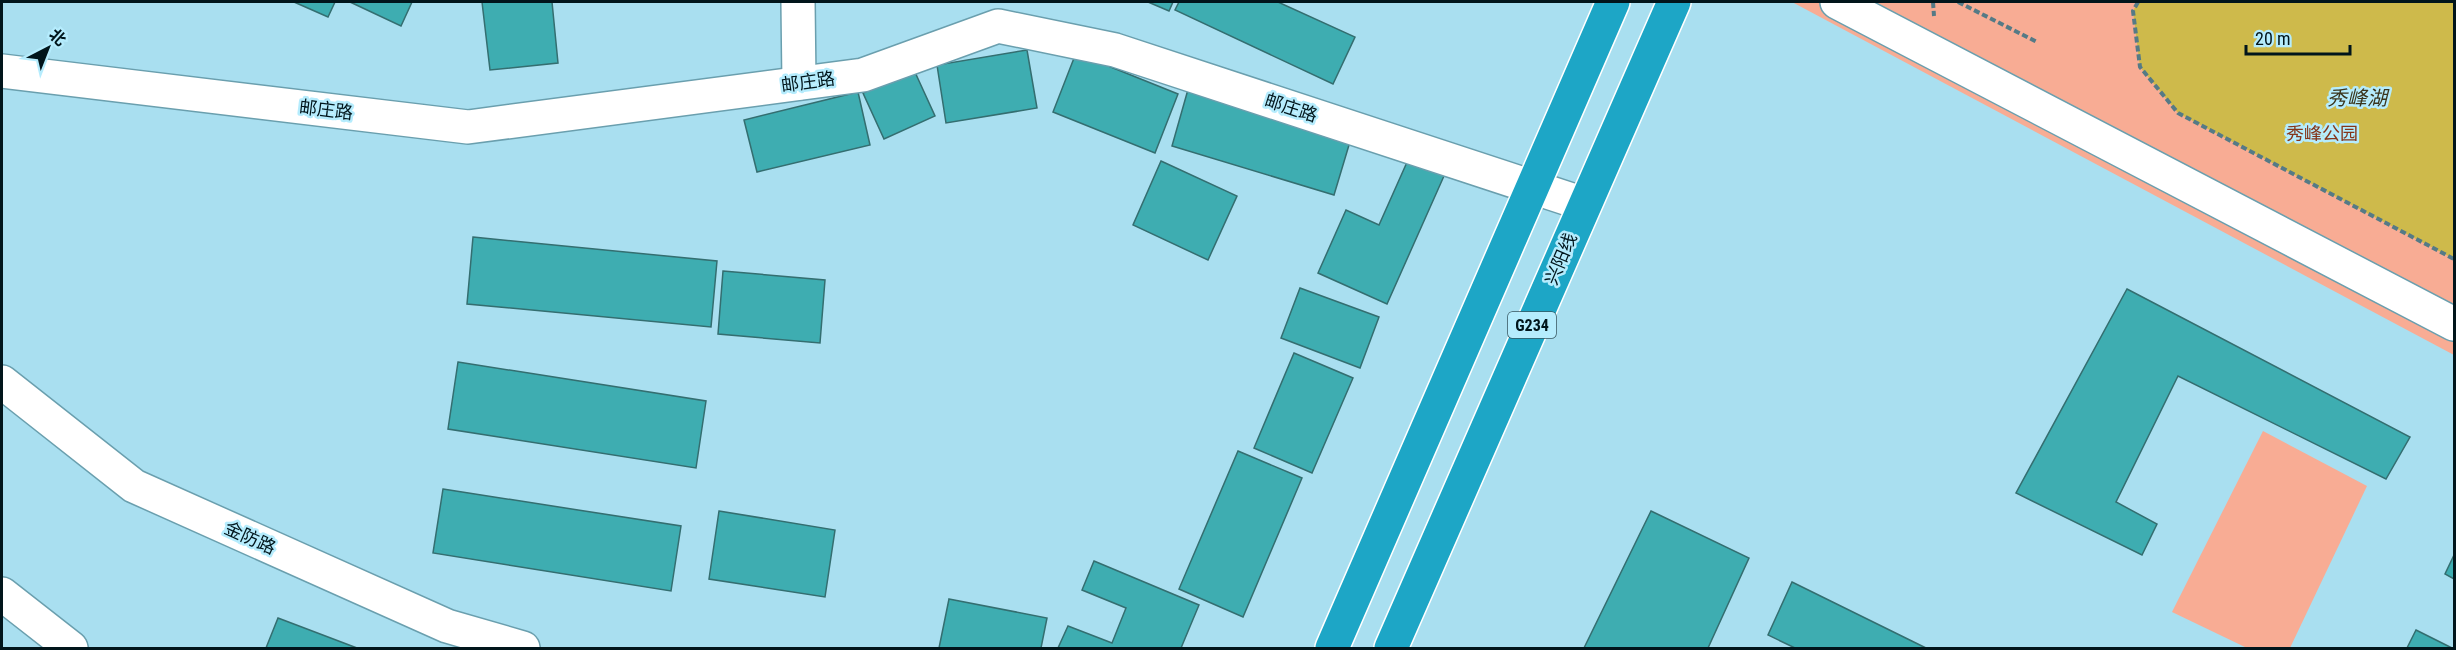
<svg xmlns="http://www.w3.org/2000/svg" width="2456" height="650" viewBox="0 0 2456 650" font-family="'Roboto Condensed','Noto Sans SC',sans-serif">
<rect width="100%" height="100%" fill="#a9dff0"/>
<g fill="#f8ac94">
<polygon points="1792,2 2454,2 2454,355"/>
<polygon points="2263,431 2367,486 2290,648 2247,648 2172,612"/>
</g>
<polygon fill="#ceba4b" points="2138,2 2454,2 2454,259 2178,113 2140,67 2133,11"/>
<g fill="#3eadb1" stroke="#346e70" stroke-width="1.5">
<polygon points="294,2 335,2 328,17"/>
<polygon points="350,2 412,2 401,26"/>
<polygon points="482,2 552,2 558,63 490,70"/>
<polygon points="1148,2 1173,2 1169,11"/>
<polygon points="1179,2 1278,2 1355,37 1333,84 1175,10"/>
<polygon points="1027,50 1037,108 946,123 937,65"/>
<polygon points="1076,53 1178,94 1155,153 1053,112"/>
<polygon points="914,70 935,116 884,139 863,93"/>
<polygon points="1189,86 1352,135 1334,195 1172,146"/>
<polygon points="858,92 870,145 757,172 744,120"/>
<polygon points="1412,151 1448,167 1387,304 1318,273 1346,210 1379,225"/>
<polygon points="1161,161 1237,196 1208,260 1133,225"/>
<polygon points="473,237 717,261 711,327 467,304"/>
<polygon points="723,271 825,280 820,343 718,334"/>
<polygon points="1300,288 1379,317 1360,368 1281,338"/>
<polygon points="2127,289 2410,437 2386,479 2178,376 2116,502 2157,524 2142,555 2016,493"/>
<polygon points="1294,353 1353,378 1312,473 1254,448"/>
<polygon points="458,362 706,401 696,468 448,429"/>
<polygon points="1238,451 1302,478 1243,617 1179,589"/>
<polygon points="443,489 681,526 671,591 433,553"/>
<polygon points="719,511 835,530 825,597 709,579"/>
<polygon points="1651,511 1749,558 1708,648 1584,648"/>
<polygon points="2454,555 2454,579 2445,574"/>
<polygon points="1094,561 1199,605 1181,648 1058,648 1068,626 1112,643 1126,608 1082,590"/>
<polygon points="1792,582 1926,648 1795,648 1768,635"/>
<polygon points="949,599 1047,618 1041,648 939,648"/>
<polygon points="278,618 357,648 266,648"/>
<polygon points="2416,630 2452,648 2407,648"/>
</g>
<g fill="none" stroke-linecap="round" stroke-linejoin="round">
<defs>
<g id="minor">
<polyline points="798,2 799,83"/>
<polyline points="1837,2 2454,324"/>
<polyline points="2,71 468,127 863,75 998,26 1115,50 1584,204"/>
<polyline points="2,382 134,486 447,626 523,648"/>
<polyline points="2,594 71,648"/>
</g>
<g id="highway">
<polyline points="1332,648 1613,2"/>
<polyline points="1391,648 1674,2"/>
</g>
</defs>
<use href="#minor" stroke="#6a9fae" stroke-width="36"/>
<use href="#highway" stroke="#fff" stroke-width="36"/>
<g stroke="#557a86" stroke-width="4" stroke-dasharray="6 3" stroke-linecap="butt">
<polyline points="1933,2 1934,16"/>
<polyline points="1958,2 2037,42"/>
<polyline points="2138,2 2133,11 2140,67 2178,113 2454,259"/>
</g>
<use href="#minor" stroke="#fff" stroke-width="33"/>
<use href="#highway" stroke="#1da6c6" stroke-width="33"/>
</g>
<g text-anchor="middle" stroke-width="5" stroke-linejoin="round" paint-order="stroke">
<rect fill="#b5ecfd" stroke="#37565f" stroke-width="1.5" x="1508" y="312" width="48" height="26" rx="4.5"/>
<g font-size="16" font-weight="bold" fill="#01151b">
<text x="1532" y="331">G234</text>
</g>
<g font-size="18" fill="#01151b" stroke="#b5ecfd">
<text transform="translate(808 82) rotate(-8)" y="6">邮庄路</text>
<text transform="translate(1291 108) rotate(18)" y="6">邮庄路</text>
<text transform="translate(326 110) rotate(7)" y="6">邮庄路</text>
<text transform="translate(1561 259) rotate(-67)" y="6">兴阳线</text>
<text transform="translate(250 538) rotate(24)" y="6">金防路</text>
</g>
<g font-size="18" fill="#85351a" stroke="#b5ecfd">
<text x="2322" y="140">秀峰公园</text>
</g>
<g font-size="20" font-style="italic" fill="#3a351d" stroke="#b5ecfd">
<text x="2357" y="105">秀峰湖</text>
</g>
</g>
<rect width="2456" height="650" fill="none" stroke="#01151b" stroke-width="6"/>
<g transform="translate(48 48) rotate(42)" stroke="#b5ecfd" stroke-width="4.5" paint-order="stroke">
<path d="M0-4.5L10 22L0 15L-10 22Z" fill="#01151b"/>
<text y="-9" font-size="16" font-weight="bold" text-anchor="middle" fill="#01151b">北</text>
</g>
<path d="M2246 45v9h104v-9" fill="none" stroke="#01151b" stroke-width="3"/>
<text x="2255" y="45" font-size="18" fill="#01151b" stroke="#b5ecfd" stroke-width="4.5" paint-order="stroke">20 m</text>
</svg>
